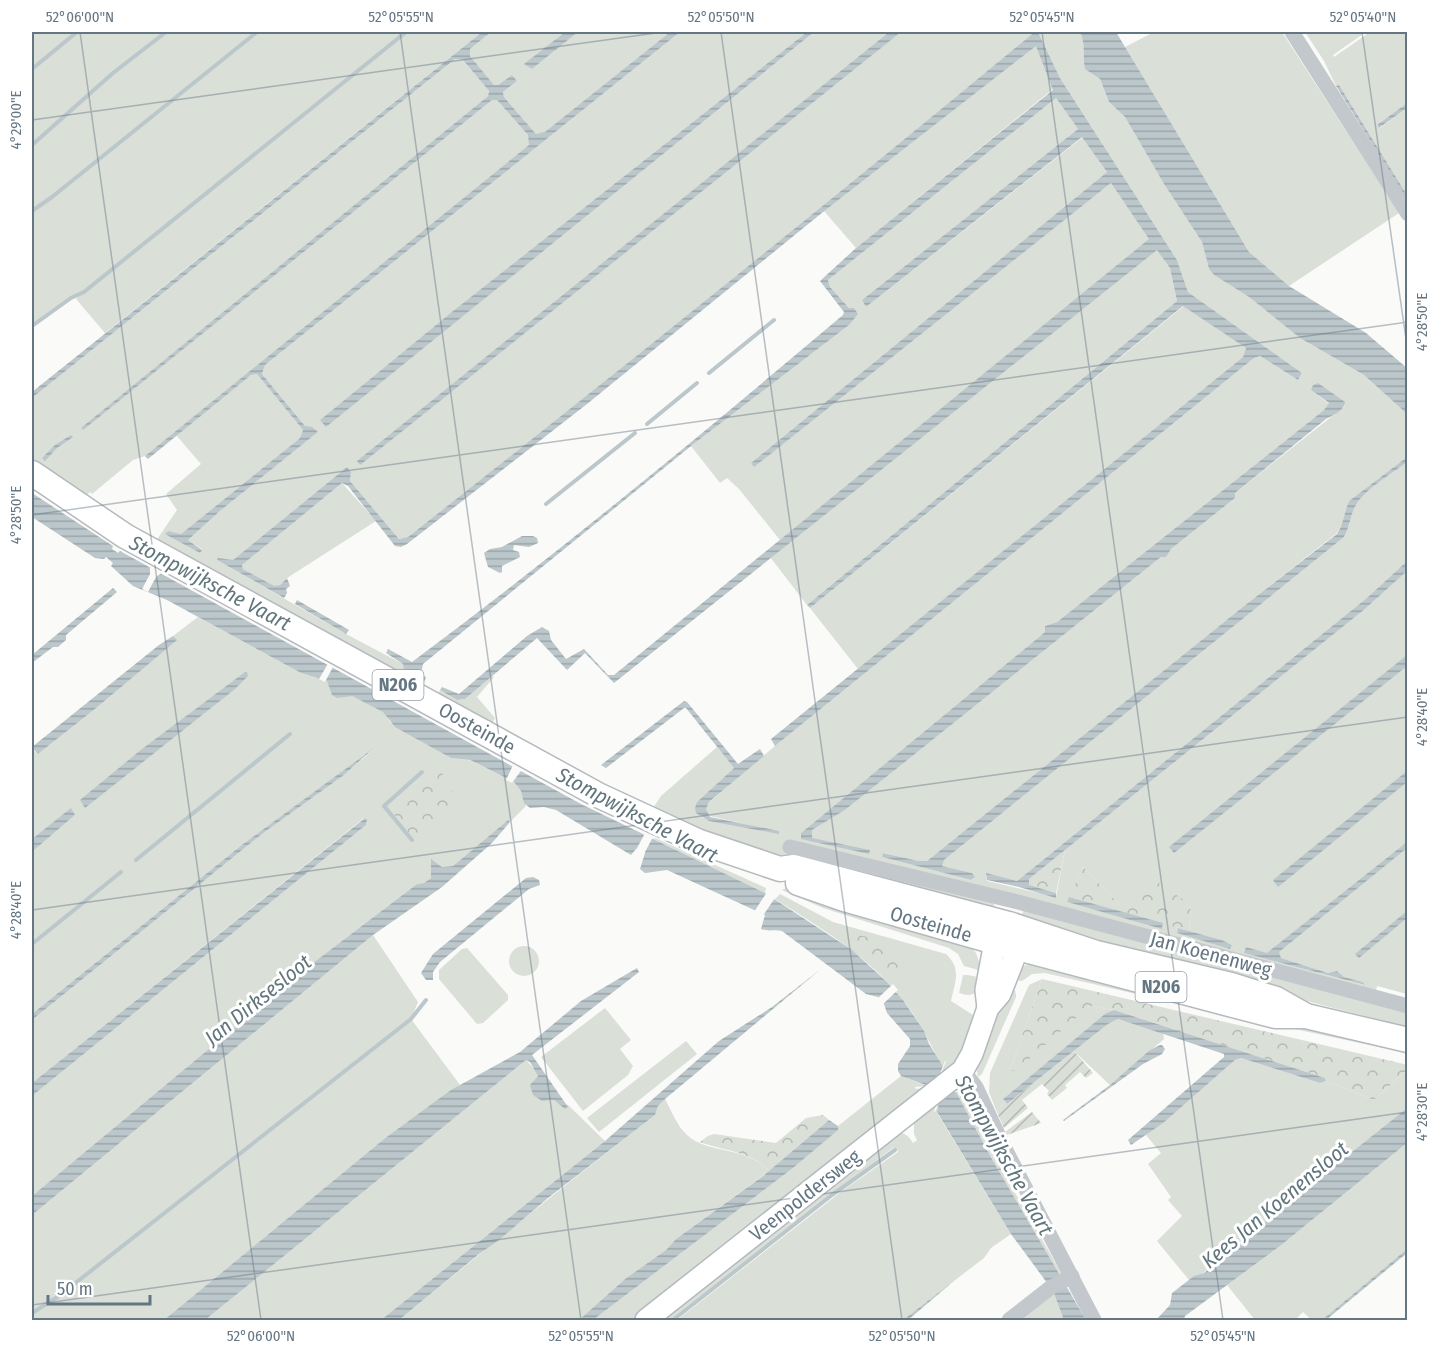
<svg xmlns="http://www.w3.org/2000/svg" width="1439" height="1352" viewBox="0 0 1439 1352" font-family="'Fira Sans Condensed',sans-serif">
<defs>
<pattern id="forest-crowns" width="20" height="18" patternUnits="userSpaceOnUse" patternTransform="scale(1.5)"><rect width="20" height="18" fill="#dadfd7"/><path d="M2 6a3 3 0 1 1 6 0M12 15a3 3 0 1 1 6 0" fill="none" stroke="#b4b9b4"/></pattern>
<pattern id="garden-furrows" width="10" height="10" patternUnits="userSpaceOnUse" patternTransform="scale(1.5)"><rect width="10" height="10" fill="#dadfd7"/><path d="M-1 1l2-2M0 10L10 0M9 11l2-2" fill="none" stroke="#b4b9b4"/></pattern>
<pattern id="water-rules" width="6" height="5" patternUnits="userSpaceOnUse" patternTransform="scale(1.5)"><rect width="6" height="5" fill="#bbc7cb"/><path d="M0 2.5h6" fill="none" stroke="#9ca6aa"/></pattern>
</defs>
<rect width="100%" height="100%" fill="#fafaf8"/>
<g fill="#dadfd7" fill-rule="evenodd">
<polygon points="32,32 482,32 105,333 76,299 81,293 71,298 32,326"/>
<polygon points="491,32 565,32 525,64 532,69 578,32 670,32 545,133 536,134 504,97 503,92 517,81 512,75 498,85 494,85 470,56 470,49"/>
<path d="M680,32H807L453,311L320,420L546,249L814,32H889L829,81L840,79L901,32H1031L1032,34C826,205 619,373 408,537L399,539L350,481L351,472L347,467L233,560H217L346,634L403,664L405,671L424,683L422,686L154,544L177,510L166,494L201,464L176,435L251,375L257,374L303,430L300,438L181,534L167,531L200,553L202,549L188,540L220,511L318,432L305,426L262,374L265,365Z"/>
<path d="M1038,32H1080C1086,44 1082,55 1085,69L1100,79L1109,102L1125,117L1164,184L1202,242L1209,269L1214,275L1249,297L1300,338L1364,375L1407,414V457L1349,501C1344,512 1344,523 1337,533L1244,606L927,861H919L884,853L882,857L971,880L974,878L972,873L941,866L944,860L1344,537C1350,527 1350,515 1356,505C1364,490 1393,473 1407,462V561L1368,597L1017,881L986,874L987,881L1056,897L1065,850L1365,609L1407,571V994L1377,986L1376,991L988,897L994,904L996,913L987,914L737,845L653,808L661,796L717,747L734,768L697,802L702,818L779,832L710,816L705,810L706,805L775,746L1254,358L1260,356L1298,380L1302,373L1188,292L1177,260L1060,78ZM1311,390L1345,406L1235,493V498L1171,549L1166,557H1161L845,810L812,830V838L801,833L1045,632V626L1057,622L1324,410L1329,404ZM1083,867L1120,905H1191L1189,931L1222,940L1232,945L1230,948L1177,933L1178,928L1163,923L1162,928L1067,902ZM1246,947L1328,973L1337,971L1344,977L1363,982L1364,985L1245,953Z"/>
<polygon points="1154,32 1282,32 1399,213 1289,286 1249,252 1125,47"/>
<polygon points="1305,32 1366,32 1333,55 1334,57 1370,32 1407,32 1407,103 1377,125 1380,128 1407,108 1407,195 1339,85 1336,86 1324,61"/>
<polygon points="1037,45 1053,89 856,248 824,211"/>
<polygon points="455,59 463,60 489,91 488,96 81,429 83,429 492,100 497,100 528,135 530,145 175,432 145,456 133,460 92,494 90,492 86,496 32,464 32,398"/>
<polygon points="1056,98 1078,129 862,300 866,307 1083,137 1107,172 751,463 754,466 1111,183 1150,239 780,540 739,489 727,478 720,483 691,446 849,325 849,308 830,287 828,280"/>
<polygon points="1157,249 1170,268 1177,301 807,605 770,557"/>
<polygon points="1184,306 1246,348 1243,357 858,669 810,608"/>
<polygon points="342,483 376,521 287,578 280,585 274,587 243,569 242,565"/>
<polygon points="198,617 301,673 327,681 347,696 352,696 384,712 390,722 451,758 469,760 514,782 521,791 526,806 510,822 508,820 453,866 442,867 432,860 431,878 424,883 417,884 305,969 32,1196 32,1096 366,825 367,820 364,818 32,1083 32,1020 262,834 344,775 374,749 243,844 32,1014 32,852 75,815 71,809 32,839 32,748 38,754 95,709 176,640 173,636"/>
<polygon points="492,676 494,677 477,697 495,718 491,726 438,694 440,690 457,700 465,699"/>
<polygon points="655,838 766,888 765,893 654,839"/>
<polygon points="788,887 968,944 976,953 982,971 964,966 958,954 949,948 823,908 782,890"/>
<path d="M780,894L833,922L946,954C962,969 955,982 951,1001L973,1015C966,1042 963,1059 940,1076L946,1061H945L943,1066C929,1044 919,1019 902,999C868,956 821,928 775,899Z"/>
<polygon points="1024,909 1407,1009 1407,1027 1091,945 1023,924 1022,915"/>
<polygon points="373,935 418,1002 411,1019 460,1085 384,1139 164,1320 32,1320 32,1215"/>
<circle cx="524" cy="961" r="15"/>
<polygon points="467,948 508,995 508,1000 483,1023 477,1024 439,979 439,970 462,949"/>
<polygon points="1030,963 1407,1048 1407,1053 1206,1010 1045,973 1032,974 1022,981 1010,979 1018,969"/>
<path d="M963,975H968L982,978C979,993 974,998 959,993Z"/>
<polygon points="1042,979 1010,1070 1090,1006 1114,1010 1106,1013 1003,1099 1005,1102 996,1110 989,1092 990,1073 1029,985"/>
<path d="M1007,986C1014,987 1016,990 1016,997L982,1074L978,1077L976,1067Z"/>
<polygon points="605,1008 631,1040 620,1049 633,1066 628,1075 583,1111 541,1057"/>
<polygon points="1118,1019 1163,1033 1164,1039 1110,1085 1074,1051 1108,1024"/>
<polygon points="686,1041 697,1054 599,1132 587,1118"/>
<path d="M1241,1058L1320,1083L1326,1081L1374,1100L1407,1070V1108L1283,1207L1203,1273L1189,1280L1157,1241L1182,1216L1168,1200L1171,1197L1148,1164L1161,1153L1145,1134C1177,1113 1205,1085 1235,1060Z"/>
<polygon points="526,1060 537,1072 538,1076 535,1081 547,1101 554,1100 568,1107 566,1103 605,1141 381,1320 205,1320"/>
<polygon points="901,1076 926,1086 915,1087 916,1089 926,1088 927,1090 634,1320 593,1320 793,1168 837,1130 838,1126"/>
<polygon points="954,1087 967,1088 964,1092 965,1100 982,1121 1000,1157 996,1160 1062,1274 1060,1276 993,1161 956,1092 962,1090 950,1091"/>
<path d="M665,1099C671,1110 677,1126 687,1135C709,1155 745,1145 769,1171L676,1239L666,1250L625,1279L579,1320H399C483,1251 569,1182 655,1115L658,1106Z"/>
<path d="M937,1102L934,1112H935L939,1103L937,1113L1011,1234L991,1248L984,1258L903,1320H677L842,1191L898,1152L897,1149L893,1148L831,1194L670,1320H658L896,1133C904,1132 909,1136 913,1143L917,1140L914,1134V1122Z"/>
<polygon points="1407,1143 1407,1249 1322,1320 1312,1320 1303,1312 1295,1320 1255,1320 1227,1285 1280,1246"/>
<polygon points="1053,1291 1064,1320 1014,1320"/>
</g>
<g fill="url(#forest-crowns)">
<polygon points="429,766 442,773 456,797 455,805 447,815 414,839 387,806 423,772 421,768"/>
<polygon points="1065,850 1056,893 1028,885 1029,879"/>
<polygon points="1083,867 1120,905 1153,879 1191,905 1189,931 1069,897"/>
<polygon points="831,928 891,943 907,968 893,978 854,943"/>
<polygon points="1042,979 1408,1065 1407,1070 1374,1100 1326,1081 1325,1078 1114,1010 1090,1006 1020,1067 1014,1071 1010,1070"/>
<path d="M823,1115L829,1120L769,1171C751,1151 724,1151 700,1142L708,1136L714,1134L776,1143L806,1118Z"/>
</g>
<g fill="url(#garden-furrows)">
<polygon points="1074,1051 1093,1073 1086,1078 1080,1072 1065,1085 1067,1088 1052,1100 1047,1094 1049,1091 1042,1084 1022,1100 1028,1108 1004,1128 996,1110 1005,1102 1007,1104"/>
<polygon points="1032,1112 1041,1123 1007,1135 1005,1132"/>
</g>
<g fill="url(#water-rules)">
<polygon points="482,32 491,32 470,49 470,56 494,85 498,85 512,75 517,81 503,92 504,97 536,134 545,132 670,32 680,32 265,365 262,374 305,426 312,427 318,432 220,511 188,540 202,550 200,553 165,534 168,531 181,534 300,438 303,430 257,374 251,375 148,459 145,456 529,145 528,135 497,100 492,100 83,430 81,428 488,96 489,91 463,60 455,59 32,398 32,392"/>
<polygon points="565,32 578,32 532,69 524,64"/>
<polygon points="807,32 814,32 326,427 320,420 453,311"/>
<polygon points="889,32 901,32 360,465 357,461"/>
<path d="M1031,32H1038L1060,78L1177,260L1188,292L1302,373L1298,380L1260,356L1254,358L775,746L771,739L1243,357L1246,348L1183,306L810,608L807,605L1177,301L1170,268L1157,250L614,683L585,653L567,670L537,638L465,699L457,700L440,690L442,687L459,694L527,636L542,627L549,631L551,640L566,659L584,649L608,675H614L1149,239L1111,183L754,467L751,463L1107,172L1082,137L866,307L862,300L1078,129L1056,98L828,280L830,287L849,308H854L858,314L849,325L691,446L423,664L421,674L426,677L424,683L404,671L403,664L386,653L388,649L412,662C560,552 702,434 843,315L844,312L820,281L856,248L1053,90L1036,46L823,212L587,404L407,544L401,547L395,546L348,486L342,483L242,565L243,569L274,586L280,585L287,578L290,586L286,589L287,593L284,598L217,560L218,558L233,560L347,467L351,472L350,481L399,539L408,537C618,372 826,205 1032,34Z"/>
<path d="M1080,32H1116L1249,252L1289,286L1366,333L1407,368V414L1364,375L1300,338L1249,297L1214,275L1209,269L1202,242L1164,184L1125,117L1109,102L1100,79L1085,69C1082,55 1086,44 1080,32Z"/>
<polygon points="1339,85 1407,195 1407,200 1336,86"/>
<polygon points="1407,103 1407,108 1379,128 1377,125"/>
<path d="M1318,383L1345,402C1344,411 1333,415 1326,419L1235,493V498L1171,549L1166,557H1161L845,810L812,830V838L870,850L869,854L801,839V833L1045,632V626L1057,622L1324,410L1329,403L1311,390L1313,385Z"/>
<polygon points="71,435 73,437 57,448 45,461 42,458 55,445"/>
<path d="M1407,457V462C1393,473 1364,490 1356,505C1350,515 1350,527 1344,537L944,860L942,866L972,873L975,877L971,880L882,857L883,853L919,861H927L1244,606L1337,534C1344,523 1344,512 1349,501Z"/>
<path d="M32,493L113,546L112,549L118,553L120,551L581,804L765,893L852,950L887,982L903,1000L924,1031L929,1044L943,1066L938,1078L949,1093L956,1092L993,1161L1086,1320H1064L1053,1291L1011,1234L937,1112L939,1102L928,1086L901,1076L898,1071V1064L910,1046V1039L887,1013L884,1004L878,997L866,994L782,931C774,929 769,932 761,929L765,915L667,870L645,873L640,869L645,853L636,849L631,855L556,810L544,807L530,808L524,803L521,791L514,782L470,760L451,758L395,727L383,712L352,696L337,698L332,695L327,681L301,673L167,600L133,586L111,566L113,563L106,557L104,559L95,558L32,517Z"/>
<polygon points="522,536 533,536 537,538 538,543 529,547 514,545 513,550 519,552 520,557 502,566 502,572 500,573 488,567 484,553 490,549 502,547"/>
<polygon points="1407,561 1407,571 1365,609 1029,879 1029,885 1056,893 1056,898 1019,887 987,880 986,873 1017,881 1368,597"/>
<polygon points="113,588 117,592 66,635 66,640 58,647 53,647 32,663 32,655"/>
<polygon points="297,600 349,630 346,634 295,604"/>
<polygon points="173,636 177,640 95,709 38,754 32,747 159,645"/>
<polygon points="1407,655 1407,666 1174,853 1169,847"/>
<polygon points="245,672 247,672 248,676 235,689 85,808 80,800 142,749"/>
<polygon points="684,701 687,702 738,764 760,749 764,756 709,802 706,809 710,817 779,831 779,834 709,821 696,813 695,808 697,802 734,768 686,708 684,708 606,768 601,765"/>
<polygon points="374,748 344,775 262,834 32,1020 32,1014 243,844"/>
<polygon points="1407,771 1407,782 1278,887 1273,880"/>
<polygon points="71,808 75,815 32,852 32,839"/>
<polygon points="365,818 367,820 366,825 32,1096 32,1083"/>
<polygon points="508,820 510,822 492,843 442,887 373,935 32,1215 32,1196 305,969 417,884 424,883 431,878 431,859 442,867 453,866"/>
<polygon points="1407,842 1407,848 1279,952 1281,958 1328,973 1337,971 1344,977 1363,982 1365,985 1244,953 1246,947 1267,953"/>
<polygon points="533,877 539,880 540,885 529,889 440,962 433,972 433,980 426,980 421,973 433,954 526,878"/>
<polygon points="1069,897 1163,923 1162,929 1067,902"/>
<polygon points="1407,911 1407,918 1359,958 1355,954"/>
<polygon points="1178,928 1222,940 1232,945 1230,949 1177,933"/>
<polygon points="637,968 639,972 532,1055 568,1107 565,1109 554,1100 542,1101 533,1095 530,1085 538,1076 530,1062 526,1060 205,1320 164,1320 384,1139 451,1090 520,1052 581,1001"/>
<polygon points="821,969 665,1099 658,1106 655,1115 548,1198 499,1240 479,1254 399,1320 381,1320 605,1141 719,1041 772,1007"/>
<polygon points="1114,1010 1325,1078 1326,1081 1320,1083 1241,1058 1235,1060 1163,1123 1131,1145 1128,1140 1224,1057 1224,1054 1118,1019 1108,1024 1007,1104 1003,1099 1106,1013"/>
<polygon points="1160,1045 1162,1045 1165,1049 1162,1054 1143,1064 1064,1121 1063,1120 1110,1085 1150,1050"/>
<polygon points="1407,1108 1407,1143 1280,1246 1185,1316 1184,1320 1156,1320 1170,1305 1172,1293 1194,1276 1204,1273 1283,1207"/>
<polygon points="829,1120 838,1126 838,1130 793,1168 593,1320 579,1320 625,1279 666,1250 676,1239 763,1176"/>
<polygon points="1407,1249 1407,1253 1326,1320 1322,1320"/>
<polygon points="955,1280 908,1320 903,1320"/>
</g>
<g fill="#fafaf8">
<polygon points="150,565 163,572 156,577 148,592 142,589 150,574"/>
<polygon points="329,662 334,665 325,682 319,679"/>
<polygon points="514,763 523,768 512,783 506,780"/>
<polygon points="645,833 653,837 644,854 636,850"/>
<polygon points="767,892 775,898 762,917 754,912"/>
<polygon points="893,984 898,990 883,1004 878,998"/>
</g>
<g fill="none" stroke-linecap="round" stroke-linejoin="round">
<g stroke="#bbc7cb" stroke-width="4">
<polyline points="32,69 77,32"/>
<polyline points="32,145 113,73 166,32"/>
<polyline points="32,211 52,197 257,32"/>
<polyline points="32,326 71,298 84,292 406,32"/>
<polyline points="709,373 774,320"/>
<polyline points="647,424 697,383"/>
<polyline points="546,504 635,433"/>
<polyline points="412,840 384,806 422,772"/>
<polyline points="136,860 290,734"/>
<polyline points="32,944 121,872"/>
<polyline points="32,1313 59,1296 411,1019 426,1000"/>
<polyline points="673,1320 832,1195 895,1150"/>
</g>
<defs>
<g id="secondary">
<polyline points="988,1008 986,990 995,942 1005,930"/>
<polyline points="646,1320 963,1070 972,1054 988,1008 1000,994 1018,948 1012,933"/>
</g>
<g id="primary">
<polyline points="32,473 125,536 600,796 697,841 780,869 794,867 1009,924 1096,953 1231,985 1276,999 1306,1016"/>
<polyline points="798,883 844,899 995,942 1225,1003 1275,1016 1306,1016 1408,1040"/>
</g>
</defs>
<use href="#secondary" stroke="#b3babf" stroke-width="24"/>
<use href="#primary" stroke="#b5babe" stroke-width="27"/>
<g stroke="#c3c8cc" stroke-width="15">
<polyline points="1292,32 1408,214"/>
<polyline points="790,847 1014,901 1408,1006"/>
<polyline points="963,1070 976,1087 1001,1141 1094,1320"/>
<polyline points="1009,1320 1050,1288 1072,1276"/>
</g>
<use href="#secondary" stroke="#fff" stroke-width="21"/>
<use href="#primary" stroke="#fff" stroke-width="24"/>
</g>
<path fill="none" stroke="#657683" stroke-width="1.5" stroke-opacity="0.45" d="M80,32L261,1320M400,32L581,1320M721,32L902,1320M1042,32L1223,1320M1362,32L1408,353M32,120L663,32M32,515L1408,322M32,910L1408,717M32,1305L1408,1112"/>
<g text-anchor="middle" stroke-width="6" stroke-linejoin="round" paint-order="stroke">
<g fill="#fff" stroke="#939fa8" stroke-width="1.5">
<rect x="372.5" y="670" width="51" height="30" rx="4.5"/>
<rect x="1135.5" y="972" width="51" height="30" rx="4.5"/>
</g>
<g font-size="18" font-weight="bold" fill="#657683">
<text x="398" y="691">N206</text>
<text x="1161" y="993">N206</text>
</g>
<g font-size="20" fill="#657683" stroke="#fff">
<text transform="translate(477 728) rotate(29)" y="7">Oosteinde</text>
<text transform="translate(931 924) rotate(16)" y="7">Oosteinde</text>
<text transform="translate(1211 954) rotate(15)" y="7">Jan Koenenweg</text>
<text transform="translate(805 1195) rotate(-38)" y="7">Veenpoldersweg</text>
</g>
<g font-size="21" font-style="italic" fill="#60757c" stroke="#fff">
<text transform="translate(210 583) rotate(28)" y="7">Stompwijksche Vaart</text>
<text transform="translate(637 815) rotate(28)" y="7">Stompwijksche Vaart</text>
<text transform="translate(258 1000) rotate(-39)" y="7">Jan Dirksesloot</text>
<text transform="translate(1004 1155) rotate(61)" y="7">Stompwijksche Vaart</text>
<text transform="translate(1275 1205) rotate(-40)" y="7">Kees Jan Koenensloot</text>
</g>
</g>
<rect width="1439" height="1352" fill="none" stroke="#ffffff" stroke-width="66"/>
<path d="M48 1295v9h102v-9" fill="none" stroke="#657683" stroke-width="3"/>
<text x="57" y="1295" font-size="18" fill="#657683" stroke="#ffffff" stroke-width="4.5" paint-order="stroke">50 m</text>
<rect x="33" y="33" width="1373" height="1286" fill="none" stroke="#657683" stroke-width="2"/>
<g font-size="15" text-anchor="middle" fill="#657683">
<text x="80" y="22">52°06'00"N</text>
<text x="401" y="22">52°05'55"N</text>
<text x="721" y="22">52°05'50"N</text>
<text x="1042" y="22">52°05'45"N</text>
<text x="1363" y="22">52°05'40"N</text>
<text transform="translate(16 120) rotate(-90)" y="5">4°29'00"E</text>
<text transform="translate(1422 322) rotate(-90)" y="5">4°28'50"E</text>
<text transform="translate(16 515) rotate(-90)" y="5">4°28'50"E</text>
<text transform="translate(1422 717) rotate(-90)" y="5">4°28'40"E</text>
<text transform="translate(16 910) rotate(-90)" y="5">4°28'40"E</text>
<text transform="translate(1422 1112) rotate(-90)" y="5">4°28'30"E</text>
<text x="261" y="1341">52°06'00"N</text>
<text x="581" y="1341">52°05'55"N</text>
<text x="902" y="1341">52°05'50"N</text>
<text x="1223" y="1341">52°05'45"N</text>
</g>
</svg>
